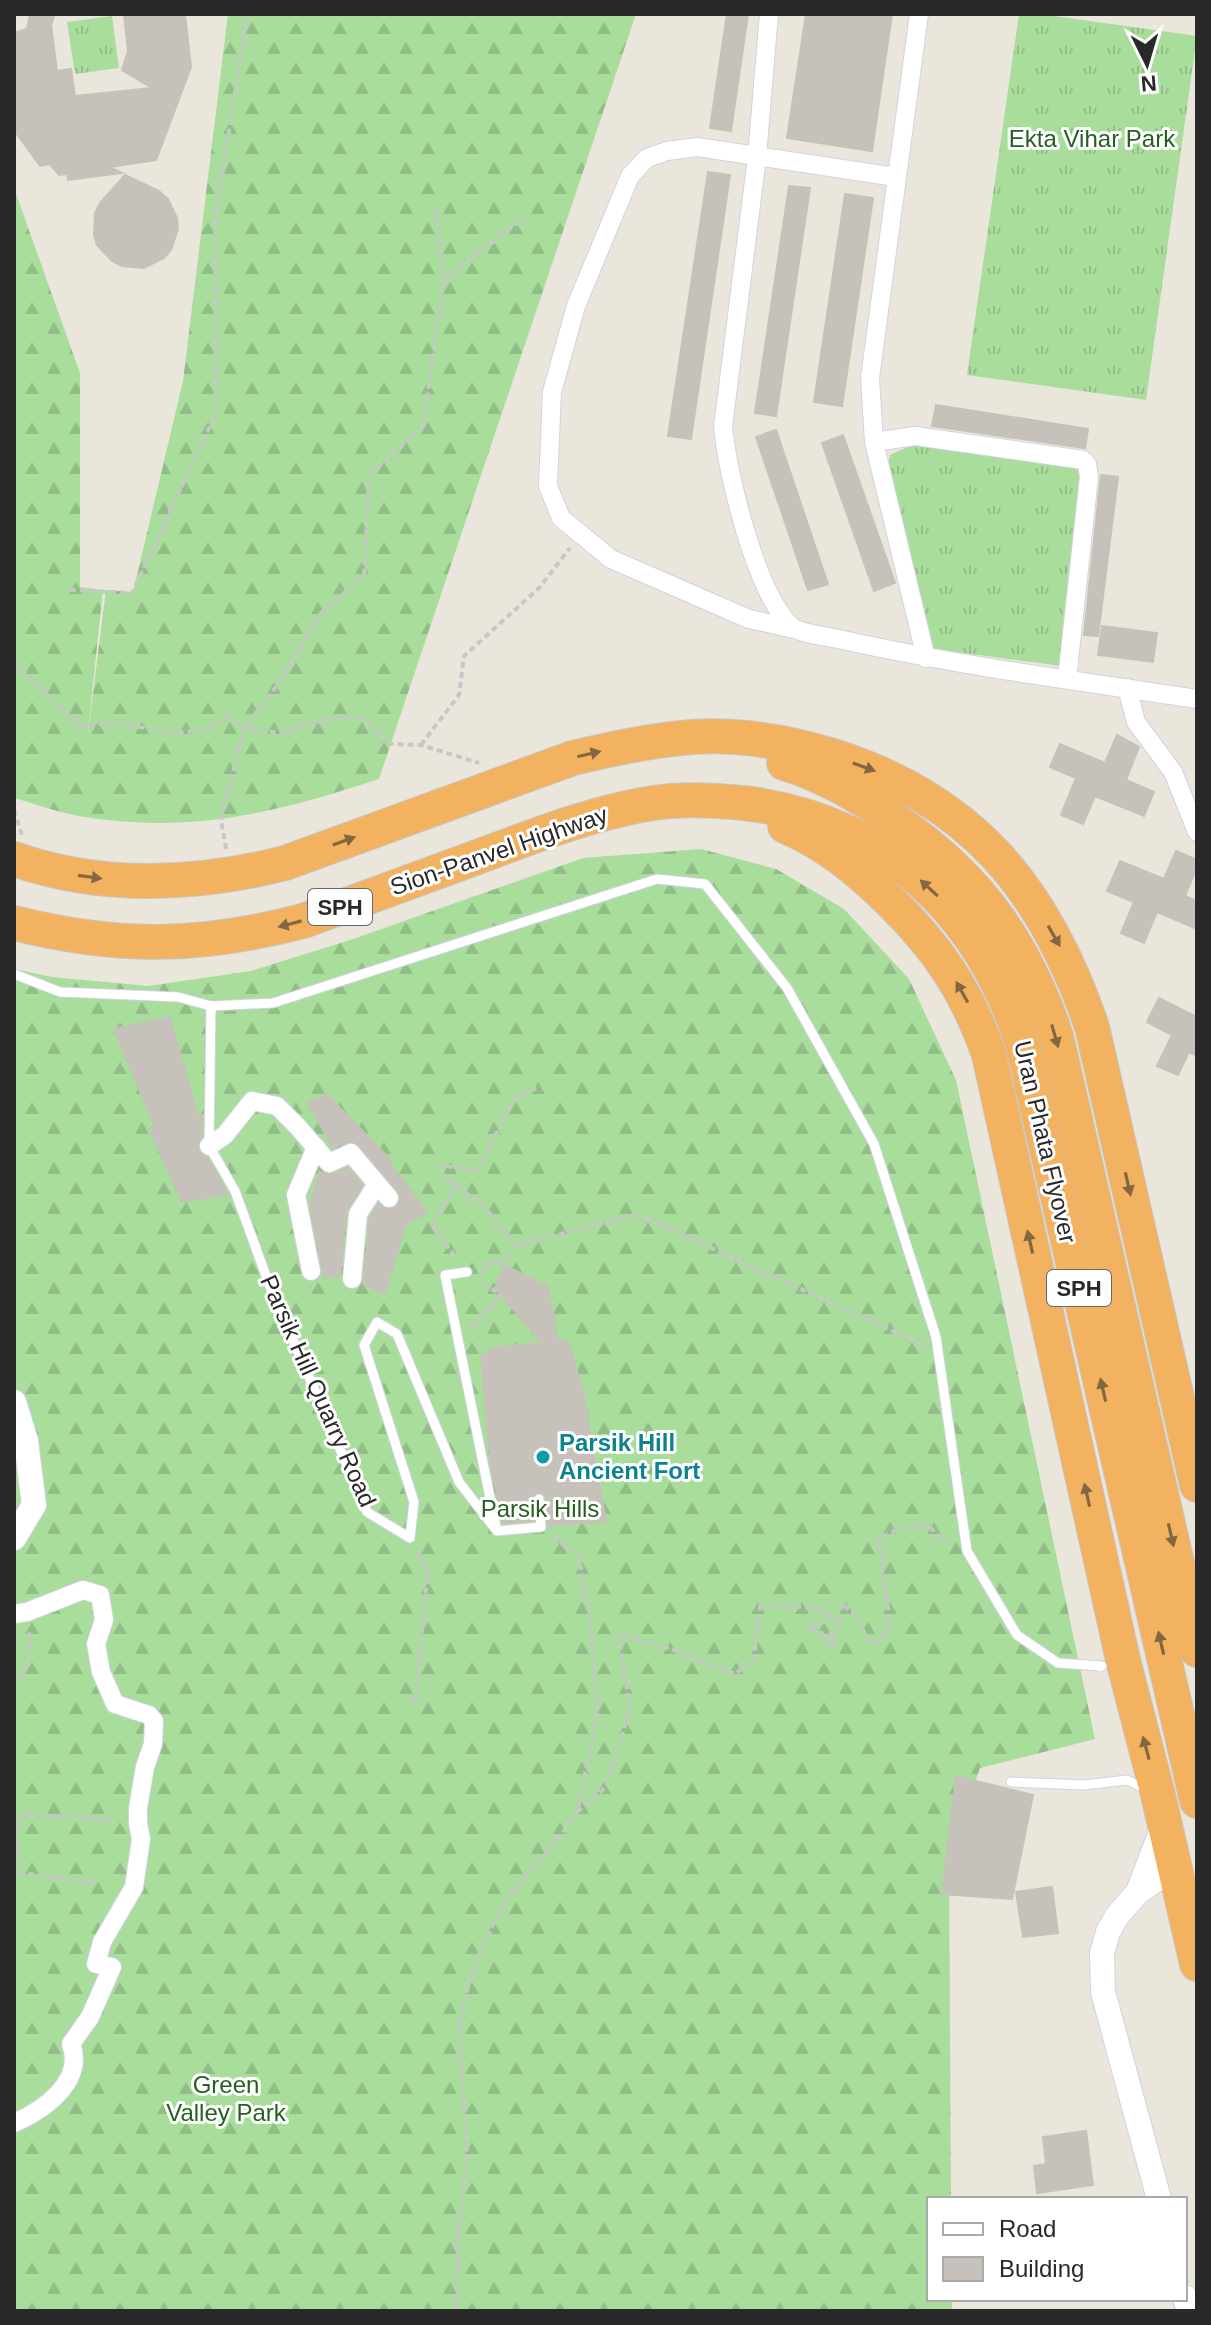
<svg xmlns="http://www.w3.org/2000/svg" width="1211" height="2325" viewBox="0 0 1211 2325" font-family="Helvetica,sans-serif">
<defs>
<pattern id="grass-tufts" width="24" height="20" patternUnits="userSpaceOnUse" patternTransform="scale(2)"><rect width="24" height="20" fill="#a9dd9c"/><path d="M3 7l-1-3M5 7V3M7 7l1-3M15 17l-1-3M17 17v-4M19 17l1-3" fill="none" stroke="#91be86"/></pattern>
<pattern id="forest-firs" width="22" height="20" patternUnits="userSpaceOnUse" patternTransform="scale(2)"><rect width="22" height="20" fill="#a9dd9c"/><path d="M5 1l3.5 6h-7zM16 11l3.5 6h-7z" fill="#91be86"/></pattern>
</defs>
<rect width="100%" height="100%" fill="#eae6dc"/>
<g fill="url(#grass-tufts)">
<polygon points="1019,14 1040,14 1197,36 1146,400 967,375"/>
<polygon points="112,16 119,68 75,74 67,22"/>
<polygon points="914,444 1082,467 1062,666 933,649 888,465 890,455"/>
</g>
<g fill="url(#forest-firs)">
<path d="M228,14H636L379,779C275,813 190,835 79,816C57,812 35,804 14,798V188L80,373V587L103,590L87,741L106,590L133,592L183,381Z"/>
<polygon points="701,849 776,869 844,909 909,979 956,1080 1095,1739 980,1768 949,1857 951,2199 929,2199 929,2299 952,2299 952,2311 14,2311 14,969 52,977 148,986 251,971 350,940 583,858"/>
</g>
<g fill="#c6c2bb" stroke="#c5c2b6" stroke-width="2">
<polygon points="30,14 55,14 51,25 57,71 71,69 75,96 152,88 122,70 128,51 124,14 185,14 191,67 156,160 109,167 122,173 68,180 67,174 59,175 50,164 40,166 14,130 14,33 27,29"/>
<polygon points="727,14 748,14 731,131 710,128"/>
<polygon points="806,14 892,14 872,151 787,138"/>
<polygon points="708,172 730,175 691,439 668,436"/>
<polygon points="125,175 159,191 168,199 177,218 178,229 171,250 164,258 144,268 122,266 112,261 97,245 94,235 95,213 100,203"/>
<polygon points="789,186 810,188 776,416 755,413"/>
<polygon points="845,194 873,198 842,406 814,402"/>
<polygon points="936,405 1088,429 1085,448 932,426"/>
<polygon points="776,430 828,584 808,590 756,437"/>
<polygon points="843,435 895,583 874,591 822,443"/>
<polygon points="1101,475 1118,477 1098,636 1084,635"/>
<polygon points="1102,626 1157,633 1153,662 1098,655"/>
<polygon points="1117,735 1139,747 1126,780 1154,792 1144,816 1095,796 1083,824 1061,815 1076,778 1050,767 1060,744 1105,763"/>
<polygon points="1176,851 1197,860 1197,867 1185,896 1197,901 1197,929 1157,912 1144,943 1121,933 1134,902 1107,891 1120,861 1164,879"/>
<polygon points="1159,998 1197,1017 1197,1056 1189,1052 1178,1075 1157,1066 1172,1035 1147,1022"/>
<polygon points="170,1017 198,1117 202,1116 202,1137 197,1148 200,1153 207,1158 228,1194 182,1202 149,1129 155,1127 114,1029"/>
<polygon points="327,1095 392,1161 389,1162 427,1212 405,1225 385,1294 363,1284 370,1218 378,1204 386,1209 396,1208 401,1195 359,1145 347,1142 333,1148 307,1102"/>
<polygon points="348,1168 362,1185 346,1212 340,1276 324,1278 310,1205 319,1172 333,1174"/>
<polygon points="504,1265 548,1287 558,1342 568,1341 583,1392 606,1521 548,1526 546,1498 539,1492 532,1496 533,1520 503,1523 491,1466 481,1356 496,1347 542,1343 495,1288"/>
<polygon points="956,1776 1033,1795 1012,1899 942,1894"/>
<polygon points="1052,1887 1058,1933 1023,1937 1016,1892"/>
<polygon points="1086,2131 1093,2185 1037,2193 1034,2166 1046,2164 1043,2137"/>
</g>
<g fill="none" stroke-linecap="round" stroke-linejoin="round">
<defs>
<g id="service">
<polyline points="14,974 60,992 178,997 211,1006 273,1003 657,879 705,884 787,988 874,1144 936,1337 967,1551 1017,1635 1058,1663 1102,1666 1100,1667"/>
<polyline points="211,1006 209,1146 235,1191 269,1284 367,1512 410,1538 414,1502 364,1345 377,1322 397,1334 459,1482 497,1531 541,1527 539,1499"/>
<polyline points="467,1272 445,1275 496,1527"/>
<polyline points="1011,1782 1084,1785 1127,1780 1148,1790"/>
</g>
<g id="minor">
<path d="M769,14L757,157L723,427C728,477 756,592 791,626C799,634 831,637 843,640C960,666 1079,681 1197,699"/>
<polyline points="919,14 870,378 874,442 926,658"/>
<polyline points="874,442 915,436 1083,460 1087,464 1089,477 1067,679"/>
<polyline points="794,629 749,619 611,559 561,518 548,486 552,392 576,306 630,176 647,158 667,151 697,147 896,177"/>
<polyline points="1127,688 1136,722 1173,772 1197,832"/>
<polyline points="209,1146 225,1135 252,1101 277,1106 298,1127 329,1163 351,1153 389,1198"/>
<polyline points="311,1271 296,1195 316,1147"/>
<polyline points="352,1279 358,1214 377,1184"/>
<path d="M14,1614L27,1612L83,1590L100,1595L104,1620L96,1644L101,1672L115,1704L149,1715L154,1721L153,1744L145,1767L138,1808V1823L141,1839L134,1887L102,1942L96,1964L112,1967L90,2017L71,2044C85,2081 44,2110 14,2123"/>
</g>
<g id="tertiary">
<polyline points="14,1402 26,1441 34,1505 14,1538"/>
<polyline points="1138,1892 1164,1824"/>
<polyline points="1159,2199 1103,1992 1102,1953 1108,1932 1117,1916 1138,1892 1175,1867"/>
<polyline points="1185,2297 1189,2311"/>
</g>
<g id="motorway">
<path d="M784,763C817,773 847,789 876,808C969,865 1022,934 1056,1036L1197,1650"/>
<path d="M785,826C827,844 858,870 890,901C938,948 967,991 989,1055L1123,1660L1158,1795L1197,1964"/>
<path d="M14,859C103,890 194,886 285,863L573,758C612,749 652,740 692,737C738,734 786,742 830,755C972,799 1045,889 1092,1027L1197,1485"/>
<path d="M14,923C118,949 199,948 303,921C366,898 428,875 491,852C544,832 597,812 653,803C683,798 714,800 744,803C885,820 982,913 1023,1046L1197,1801"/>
</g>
</defs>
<use href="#service" stroke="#d1d2e1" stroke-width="11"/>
<use href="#minor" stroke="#d1d2e1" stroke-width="20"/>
<use href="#tertiary" stroke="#d1d2e1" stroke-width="26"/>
<use href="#motorway" stroke="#c7c7c7" stroke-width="36"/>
<g stroke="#c7c7c7" stroke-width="4" stroke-dasharray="6 4" stroke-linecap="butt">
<polyline points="436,210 444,280 524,218"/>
<polyline points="70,590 132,593 216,413 215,221 247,14"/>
<polyline points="14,663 80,726 117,723 173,733 205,730 225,717 244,728 279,683 321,613 364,576 369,476 423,426 444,280"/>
<polyline points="421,745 459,695 464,656 539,588 570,548"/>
<polyline points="14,810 22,835"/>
<polyline points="226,849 221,820 244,728 281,733 328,719 361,718 391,744 421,745 479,763"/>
<polyline points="536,1088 513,1101 477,1171 441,1165 443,1176 485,1207 515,1246 637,1214 925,1346"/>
<polyline points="457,1186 431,1224 457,1259"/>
<polyline points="480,1274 492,1260 504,1265 515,1246"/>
<polyline points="471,1328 501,1295 479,1280"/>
<path d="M14,1684C30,1664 32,1656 29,1631"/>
<polyline points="415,1703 428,1570 417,1551"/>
<path d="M577,1812L606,1787L630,1709L619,1635L660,1645L735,1674L754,1659L760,1606L813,1607L834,1617L808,1629L822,1633L825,1640L831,1632V1649L840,1624L842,1603L857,1619L871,1645C898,1633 887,1602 883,1580C882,1571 883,1562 883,1553L875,1544C890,1528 909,1527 929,1526L940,1538L954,1545"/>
<polyline points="94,1883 21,1873 15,1832 23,1814 119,1820"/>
<polyline points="456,2311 459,2227 467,2154 459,2024 472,1971 505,1899 557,1841 577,1812 598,1712 591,1629 579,1557 552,1536"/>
</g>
<use href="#service" stroke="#fff" stroke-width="9"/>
<use href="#minor" stroke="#fff" stroke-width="18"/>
<use href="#tertiary" stroke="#fff" stroke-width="24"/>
<use href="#motorway" stroke="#f2b25f" stroke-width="34"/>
</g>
<defs><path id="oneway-solid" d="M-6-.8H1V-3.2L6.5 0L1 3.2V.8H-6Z" transform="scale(2)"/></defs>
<g fill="#836741">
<use href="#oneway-solid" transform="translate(589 754) rotate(-13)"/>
<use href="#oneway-solid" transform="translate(864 767) rotate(20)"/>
<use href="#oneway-solid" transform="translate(344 841) rotate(-20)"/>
<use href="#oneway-solid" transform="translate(90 877) rotate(8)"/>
<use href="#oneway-solid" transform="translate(929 888) rotate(-137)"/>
<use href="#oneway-solid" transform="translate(290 924) rotate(165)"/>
<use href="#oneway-solid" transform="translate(1054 936) rotate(60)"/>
<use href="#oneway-solid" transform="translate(962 992) rotate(-119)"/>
<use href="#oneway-solid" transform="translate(1055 1036) rotate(74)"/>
<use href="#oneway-solid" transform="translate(1128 1184) rotate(77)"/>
<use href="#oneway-solid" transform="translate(1030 1242) rotate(-103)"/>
<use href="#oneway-solid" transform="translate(1103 1390) rotate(-103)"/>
<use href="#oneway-solid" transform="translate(1087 1495) rotate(-103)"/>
<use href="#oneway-solid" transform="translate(1171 1535) rotate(77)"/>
<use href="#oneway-solid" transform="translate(1161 1643) rotate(-103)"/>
<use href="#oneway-solid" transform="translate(1146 1748) rotate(-105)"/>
</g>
<circle fill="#0f9aa8" stroke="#fff" stroke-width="3" cx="543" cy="1457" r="8"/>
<g text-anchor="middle" stroke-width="6" stroke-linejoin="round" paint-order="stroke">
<g fill="#fff" stroke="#696969" stroke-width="2">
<rect x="308" y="889" width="64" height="36" rx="6"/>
<rect x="1047" y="1270" width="64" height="36" rx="6"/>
</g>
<g font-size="22" font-weight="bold" fill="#292929">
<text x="340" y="915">SPH</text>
<text x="1079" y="1296">SPH</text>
</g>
<g font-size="24" fill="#24601f" stroke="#fff">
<text x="1092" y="147">Ekta Vihar Park</text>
<text x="540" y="1517">Parsik Hills</text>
<text x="226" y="2093">Green<tspan x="226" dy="28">Valley Park</tspan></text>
</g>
<g font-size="24" fill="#292929" stroke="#fff">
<text transform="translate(499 851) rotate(-19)" y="8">Sion-Panvel Highway</text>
<text transform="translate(1045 1142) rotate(77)" y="8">Uran Phata Flyover</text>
<text transform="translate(318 1391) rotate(66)" y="8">Parsik Hill Quarry Road</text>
</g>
<g font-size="24" font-weight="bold" fill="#0d838f" stroke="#fff" text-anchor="start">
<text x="559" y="1451">Parsik Hill<tspan x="559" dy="28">Ancient Fort</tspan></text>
</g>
</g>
<rect width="1211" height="2325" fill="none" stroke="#292929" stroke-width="32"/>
<rect x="927" y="2197" width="260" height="104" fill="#ffffff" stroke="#a9a9a9" stroke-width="2"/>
<rect x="943" y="2223" width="40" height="12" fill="#ffffff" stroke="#a9a9a9" stroke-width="2"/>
<text x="999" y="2237" font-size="24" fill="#292929">Road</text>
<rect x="943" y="2257" width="40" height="24" fill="#c6c2bb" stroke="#a9a9a9" stroke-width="2"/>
<text x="999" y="2277" font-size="24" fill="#292929">Building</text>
<g transform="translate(1147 64) rotate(175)" stroke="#ffffff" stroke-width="6" paint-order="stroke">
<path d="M0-6L14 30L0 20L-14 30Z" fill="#292929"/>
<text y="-12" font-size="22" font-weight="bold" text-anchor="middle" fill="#292929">N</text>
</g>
</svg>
